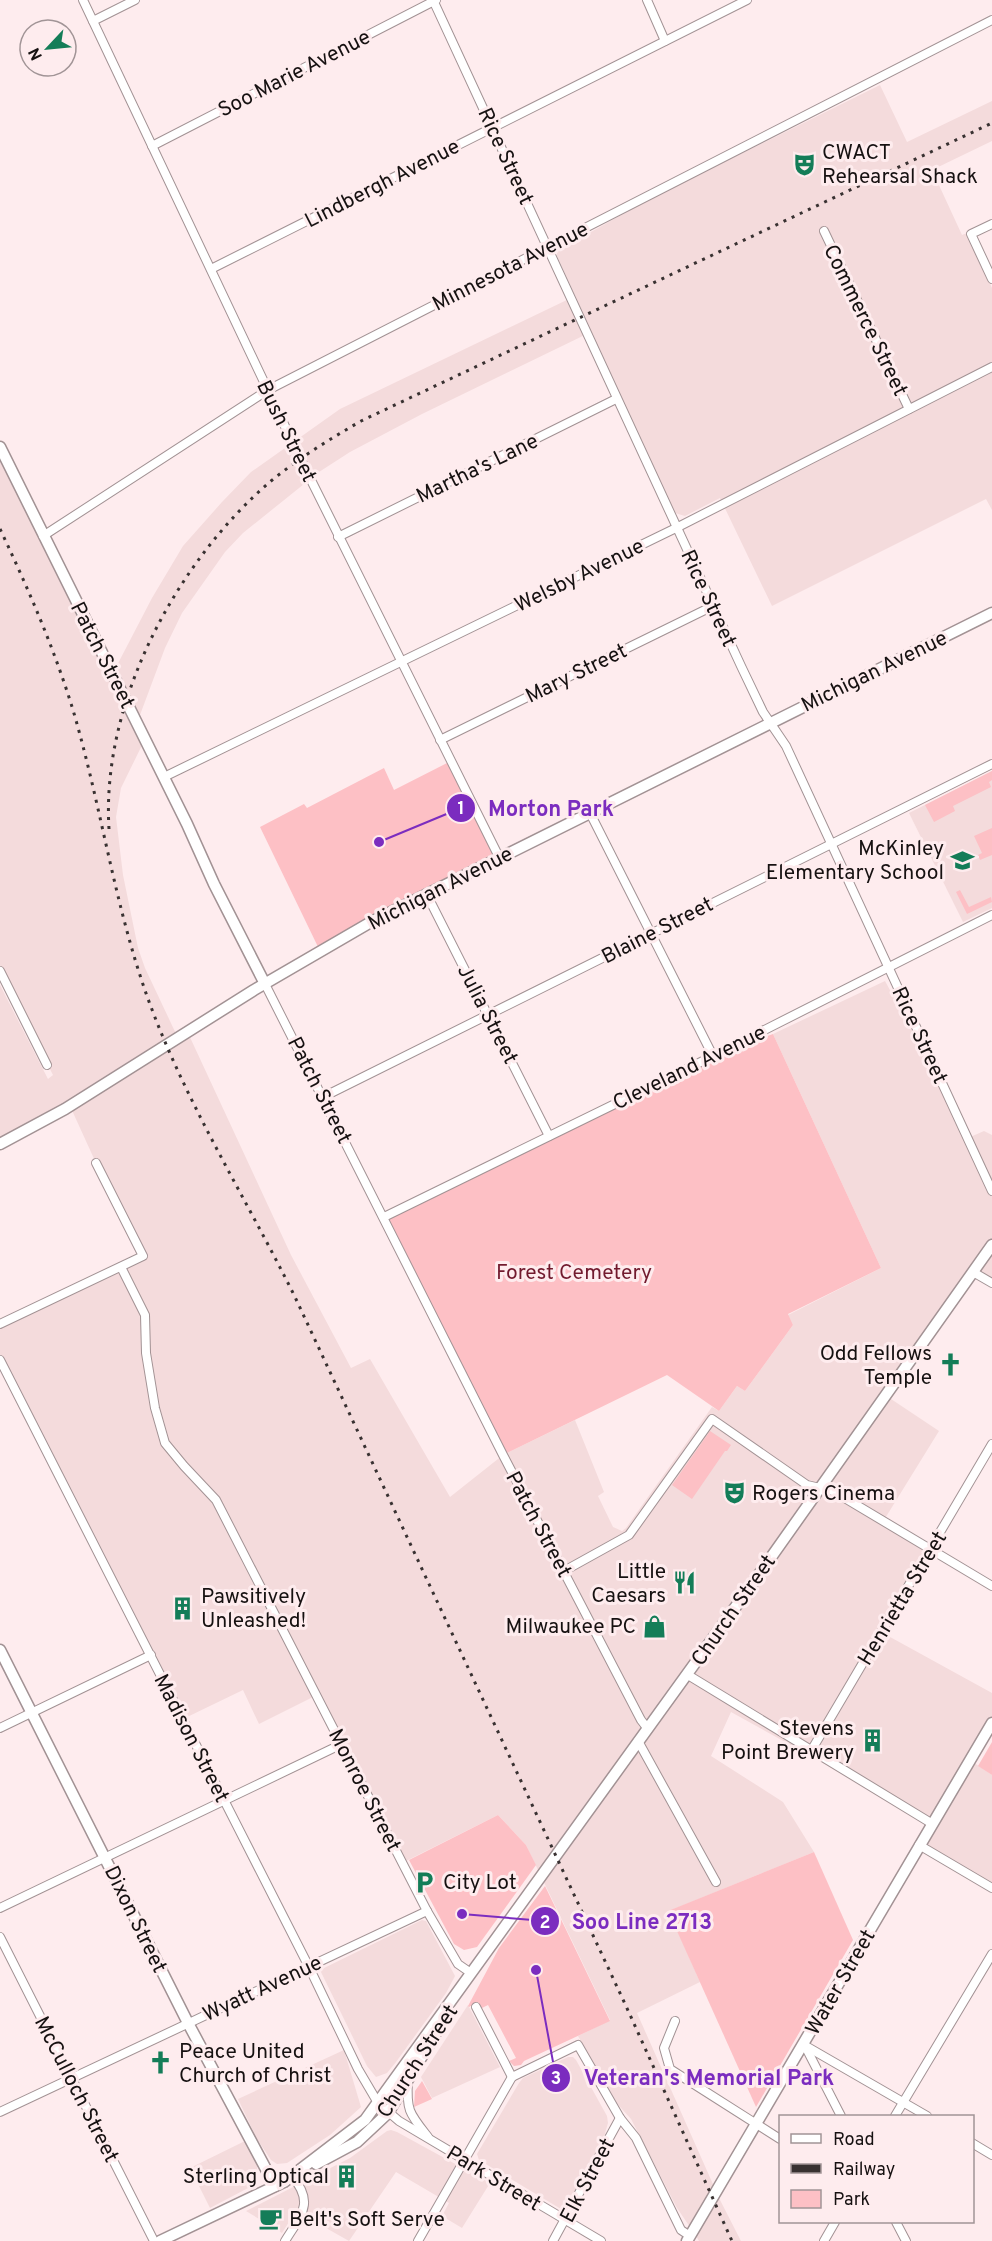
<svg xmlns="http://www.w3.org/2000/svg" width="992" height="2241" viewBox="0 0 992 2241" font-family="Overpass,sans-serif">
<rect width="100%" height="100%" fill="#feecee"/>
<g fill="#f4dbdc">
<polygon points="880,85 907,142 992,101 992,141 932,170 962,235 967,233 992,288 992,510 986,499 772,606 720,498 685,516 675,513 591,332 422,414 350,452 319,472 243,533 225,552 182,613 165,648 137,723 145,739 121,788 116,817 123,875 138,948 145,968 178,1038 188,1033 291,1255 351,1368 370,1359 450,1497 503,1455 575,1420 604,1492 598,1496 613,1527 622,1531 626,1528 712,1407 719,1411 737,1386 745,1391 793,1325 788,1315 881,1268 773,1034 885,981 946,1092 968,1138 984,1131 992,1135 992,1283 973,1272 885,1395 939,1431 884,1520 931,1549 881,1632 992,1693 992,1723 970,1760 992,1775 992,1890 919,1845 931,1823 731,1712 711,1756 783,1802 814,1852 669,1911 700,1982 637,2013 720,2200 741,2241 699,2241 693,2231 703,2215 700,2208 690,2227 677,2208 631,2119 612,2098 578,2036 610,2020 526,1845 498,1815 402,1863 317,1695 259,1724 243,1690 183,1719 0,1360 0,1324 143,1256 96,1163 70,1106 0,1144 0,985 48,1079 53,1075 0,971 0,447 113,673 152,598 183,546 222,502 251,472 340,409 571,298 577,310 581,309 557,256 557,251 648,200"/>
<polygon points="992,771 992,908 963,922 909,813"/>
<polygon points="422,1920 426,1921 455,1976 446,1993 396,2062 387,2073 376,2077 367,2066 320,1970"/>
<polygon points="468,2005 500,2067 432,2098 421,2077"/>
<polygon points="344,2050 361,2107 330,2135 287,2163 277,2164 271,2160 257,2139 238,2099"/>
<polygon points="568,2057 573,2057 576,2060 607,2116 608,2123 604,2137 567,2206 561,2209 479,2160 477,2154 519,2083 523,2078"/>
<polygon points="391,2130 397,2132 490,2183 462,2228 442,2216 449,2203 396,2172 349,2241 296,2211 282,2233 246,2211 350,2158 387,2131"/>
<polygon points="245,2141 257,2166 258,2179 250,2187 210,2208 190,2168"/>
</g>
<g fill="#fdc0c5">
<polygon points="451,761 499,857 320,951 260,827 304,804 307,808 384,768 394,790"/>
<polygon points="992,771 992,780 989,782 991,787 953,806 955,811 934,822 925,805"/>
<polygon points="992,828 992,855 980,860 978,855 982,853 974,836"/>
<polygon points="960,890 969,907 991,897 992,902 967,914 956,892"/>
<polygon points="773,1034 881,1268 788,1314 793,1325 745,1391 737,1386 719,1411 667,1375 503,1455 384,1217 713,1056"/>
<polygon points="710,1431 731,1445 727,1451 725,1451 692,1499 672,1485"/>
<polygon points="992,1742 992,1775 978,1766"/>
<polygon points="498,1815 526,1845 536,1865 477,1947 464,1950 454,1944 409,1860"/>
<polygon points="814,1852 853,1940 756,2107 668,1911"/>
<polygon points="545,1886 610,2021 524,2061 521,2065 514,2066 509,2061 516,2058 488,2005 482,2008 478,2002 469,2007 468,2006 499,1948"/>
<polygon points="422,2081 432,2099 414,2107 415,2091"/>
</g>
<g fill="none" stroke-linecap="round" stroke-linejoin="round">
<defs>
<g id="street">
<polyline points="83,0 300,458 499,857"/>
<polyline points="433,0 741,666 763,712 786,746 992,1191"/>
<polyline points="647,0 665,41"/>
<polyline points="93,21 135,0"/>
<polyline points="152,146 436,0"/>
<polyline points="992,224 971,234 992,279"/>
<polyline points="824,231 909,409"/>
<polyline points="211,269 747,0"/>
<polyline points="43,536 268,390 992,20"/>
<polyline points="338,537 616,399"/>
<polyline points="440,740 713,606"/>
<polyline points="164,777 676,528 992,367"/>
<polyline points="590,813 713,1056"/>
<polyline points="426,893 549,1136"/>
<polyline points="0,971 47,1065"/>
<polyline points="265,984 503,1455 641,1720 648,1729"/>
<polyline points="323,1097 992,764"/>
<polyline points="384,1217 713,1056 992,915"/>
<polyline points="121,1267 145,1315 146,1353 155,1408 165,1443 184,1466 216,1500 427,1911 458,1964 471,1973"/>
<polyline points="973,1272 992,1283"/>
<polyline points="0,1324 143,1256 96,1163"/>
<polyline points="0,1360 309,1967 358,2069 378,2103 399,2121 601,2241"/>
<polyline points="564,1571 629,1535 712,1419 807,1485 833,1491 992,1586"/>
<polyline points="688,1675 931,1823"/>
<polyline points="0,1728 151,1655"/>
<polyline points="638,1741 716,1882"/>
<polyline points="811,1751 992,1444"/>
<polyline points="919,1845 992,1888"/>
<polyline points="0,1908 342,1744"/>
<polyline points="0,1937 154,2241"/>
<polyline points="476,2007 512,2077"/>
<polyline points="675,2021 664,2048 670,2069 780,2139"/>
<polyline points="804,2045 927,2116"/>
<polyline points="805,2046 841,2116"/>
<polyline points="512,2077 578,2045 620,2118 636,2138 681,2230 690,2236"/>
<path d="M408,2081C406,2111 410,2114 428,2137"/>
<polyline points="0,2112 427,1911"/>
<polyline points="895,2116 992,1954"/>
<polyline points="972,2143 992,2155"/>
<polyline points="896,2222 906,2241"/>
<path d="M285,2241C301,2215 315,2203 292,2176"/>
<polyline points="418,2241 512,2077"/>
<polyline points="553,2241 620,2118"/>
<polyline points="824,2241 835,2222"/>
</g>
<g id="secondary">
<polyline points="0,447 187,824 214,884 265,984"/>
<polyline points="0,1144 65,1109 254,990 371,922 992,613"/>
<polyline points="0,1650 188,2023 275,2186"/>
<polyline points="316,2164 357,2142 388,2113 436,2033"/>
<polyline points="160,2241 284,2182 365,2120 755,1580 992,1245"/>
<path d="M687,2241C790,2069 889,1895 992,1723"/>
</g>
</defs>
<use href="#street" stroke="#a29294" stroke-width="10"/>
<use href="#secondary" stroke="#a29294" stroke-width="13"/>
<use href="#street" stroke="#fff" stroke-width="8"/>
<use href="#secondary" stroke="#fff" stroke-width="10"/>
<g stroke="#383131" stroke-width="3" stroke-dasharray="3 6" stroke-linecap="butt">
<path d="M0,529C28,588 54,648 73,710C101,805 114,903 147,996C184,1100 246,1198 295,1297L626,2006L732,2241"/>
<path d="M109,829C101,703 176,562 271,481C299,458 330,439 361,421L992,123"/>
</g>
</g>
<defs>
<symbol id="theatre-bare" viewBox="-9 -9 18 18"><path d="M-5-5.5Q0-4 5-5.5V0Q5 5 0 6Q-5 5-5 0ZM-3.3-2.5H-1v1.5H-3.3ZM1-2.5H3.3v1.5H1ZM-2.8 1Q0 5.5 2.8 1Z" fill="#147d58" stroke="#feecee" stroke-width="2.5" paint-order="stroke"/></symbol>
<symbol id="school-bare" viewBox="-9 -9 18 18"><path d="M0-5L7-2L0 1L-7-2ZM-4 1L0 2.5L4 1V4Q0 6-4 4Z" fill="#147d58" stroke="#feecee" stroke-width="2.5" paint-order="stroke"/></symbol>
<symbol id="church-bare" viewBox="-9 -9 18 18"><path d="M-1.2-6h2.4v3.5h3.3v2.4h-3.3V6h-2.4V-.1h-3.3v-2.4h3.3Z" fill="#147d58" stroke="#feecee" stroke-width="2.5" paint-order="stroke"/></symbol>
<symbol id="restaurant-bare" viewBox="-9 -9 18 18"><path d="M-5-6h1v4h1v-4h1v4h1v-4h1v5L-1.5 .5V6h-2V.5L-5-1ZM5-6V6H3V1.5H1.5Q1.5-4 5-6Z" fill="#147d58" stroke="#feecee" stroke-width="2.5" paint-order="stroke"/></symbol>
<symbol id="building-bare" viewBox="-9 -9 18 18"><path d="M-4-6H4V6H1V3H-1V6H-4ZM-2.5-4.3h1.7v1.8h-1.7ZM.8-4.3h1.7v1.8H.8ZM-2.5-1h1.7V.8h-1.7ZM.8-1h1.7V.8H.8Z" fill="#147d58" stroke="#feecee" stroke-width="2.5" paint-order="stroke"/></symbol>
<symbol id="shop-bare" viewBox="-9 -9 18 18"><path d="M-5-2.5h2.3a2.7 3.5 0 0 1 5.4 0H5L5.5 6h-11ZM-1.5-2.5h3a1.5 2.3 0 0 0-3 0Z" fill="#147d58" stroke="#feecee" stroke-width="2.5" paint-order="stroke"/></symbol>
<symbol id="parking-bare" viewBox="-9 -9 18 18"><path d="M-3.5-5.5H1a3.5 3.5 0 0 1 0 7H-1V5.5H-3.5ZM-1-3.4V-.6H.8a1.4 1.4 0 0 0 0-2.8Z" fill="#147d58" stroke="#feecee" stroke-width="2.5" paint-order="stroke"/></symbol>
<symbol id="cafe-bare" viewBox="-9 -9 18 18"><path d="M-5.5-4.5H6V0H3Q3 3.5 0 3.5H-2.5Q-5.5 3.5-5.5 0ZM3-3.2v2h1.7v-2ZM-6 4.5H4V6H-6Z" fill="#147d58" stroke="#feecee" stroke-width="2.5" paint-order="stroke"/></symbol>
</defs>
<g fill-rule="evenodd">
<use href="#theatre-bare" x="788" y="148" width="33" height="33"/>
<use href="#school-bare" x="946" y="844" width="33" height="33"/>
<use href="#church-bare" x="934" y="1348" width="33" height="33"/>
<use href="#theatre-bare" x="718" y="1476" width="33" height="33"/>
<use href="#restaurant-bare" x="668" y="1566" width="33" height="33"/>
<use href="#building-bare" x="166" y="1592" width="33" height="33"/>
<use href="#shop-bare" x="638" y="1610" width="33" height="33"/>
<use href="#building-bare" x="856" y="1724" width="33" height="33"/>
<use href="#parking-bare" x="408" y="1866" width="33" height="33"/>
<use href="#church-bare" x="144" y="2046" width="33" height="33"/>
<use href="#building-bare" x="330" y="2160" width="33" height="33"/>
<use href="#cafe-bare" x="254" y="2202" width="33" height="33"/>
</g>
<g text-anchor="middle" stroke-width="6" stroke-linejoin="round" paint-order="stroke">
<g font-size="21" fill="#161111" stroke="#feecee">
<text transform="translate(294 73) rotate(-27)" y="7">Soo Marie Avenue</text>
<text transform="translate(506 156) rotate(65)" y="7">Rice Street</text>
<text transform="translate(382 183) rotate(-27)" y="7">Lindbergh Avenue</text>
<text transform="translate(510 266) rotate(-27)" y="7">Minnesota Avenue</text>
<text transform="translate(866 320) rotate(64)" y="7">Commerce Street</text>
<text transform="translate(287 431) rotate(64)" y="7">Bush Street</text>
<text transform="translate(477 468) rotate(-26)" y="7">Martha's Lane</text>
<text transform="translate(579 575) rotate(-26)" y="7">Welsby Avenue</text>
<text transform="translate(709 598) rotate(65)" y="7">Rice Street</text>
<text transform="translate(103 655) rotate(63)" y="7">Patch Street</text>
<text transform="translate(874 671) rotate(-26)" y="7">Michigan Avenue</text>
<text transform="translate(576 673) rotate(-26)" y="7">Mary Street</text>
<text transform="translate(440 888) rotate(-27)" y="7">Michigan Avenue</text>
<text transform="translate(657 930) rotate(-27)" y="7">Blaine Street</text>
<text transform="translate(488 1014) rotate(63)" y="7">Julia Street</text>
<text transform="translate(920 1035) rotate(65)" y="7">Rice Street</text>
<text transform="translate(689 1067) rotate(-26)" y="7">Cleveland Avenue</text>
<text transform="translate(320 1090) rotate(63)" y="7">Patch Street</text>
<text transform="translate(539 1524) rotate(62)" y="7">Patch Street</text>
<text transform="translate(902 1598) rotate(-59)" y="7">Henrietta Street</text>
<text transform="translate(733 1610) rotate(-55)" y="7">Church Street</text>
<text transform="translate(192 1738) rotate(63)" y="7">Madison Street</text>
<text transform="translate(365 1790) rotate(63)" y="7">Monroe Street</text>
<text transform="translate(136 1919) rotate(64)" y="7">Dixon Street</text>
<text transform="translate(840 1982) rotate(-60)" y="7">Water Street</text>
<text transform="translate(262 1988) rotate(-25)" y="7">Wyatt Avenue</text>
<text transform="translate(417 2061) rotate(-57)" y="7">Church Street</text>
<text transform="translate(77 2089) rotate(63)" y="7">McCulloch Street</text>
<text transform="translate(494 2178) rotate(31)" y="7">Park Street</text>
<text transform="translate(587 2180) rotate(-62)" y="7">Elk Street</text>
</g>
<g font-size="21" fill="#161111" stroke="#feecee" text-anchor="start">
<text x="822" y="159">CWACT<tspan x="822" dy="24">Rehearsal Shack</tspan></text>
<text x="944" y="855" text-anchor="end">McKinley<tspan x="944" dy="24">Elementary School</tspan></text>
<text x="932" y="1360" text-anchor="end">Odd Fellows<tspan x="932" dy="24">Temple</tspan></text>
<text x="752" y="1500">Rogers Cinema</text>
<text x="666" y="1578" text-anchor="end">Little<tspan x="666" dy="24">Caesars</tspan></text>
<text x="201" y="1603">Pawsitively<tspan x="201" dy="24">Unleashed!</tspan></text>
<text x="636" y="1633" text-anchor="end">Milwaukee PC</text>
<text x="854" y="1735" text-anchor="end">Stevens<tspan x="854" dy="24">Point Brewery</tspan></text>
<text x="443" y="1889">City Lot</text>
<text x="179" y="2058">Peace United<tspan x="179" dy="24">Church of Christ</tspan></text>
<text x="329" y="2183" text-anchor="end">Sterling Optical</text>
<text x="289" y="2226">Belt's Soft Serve</text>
</g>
<g font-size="21" fill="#721a2e" stroke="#feecee">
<text x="574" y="1279">Forest Cemetery</text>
</g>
</g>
<path fill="none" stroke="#7b2cbf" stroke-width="2" d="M379 842L461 808M462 1914L545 1921M536 1970L556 2078"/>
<g fill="#7b2cbf" stroke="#feecee" stroke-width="2">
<circle cx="379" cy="842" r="6"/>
<circle cx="462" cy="1914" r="6"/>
<circle cx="536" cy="1970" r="6"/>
<circle cx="461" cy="808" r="15"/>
<circle cx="545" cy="1921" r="15"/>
<circle cx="556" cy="2078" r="15"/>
</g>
<g font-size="18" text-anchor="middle" font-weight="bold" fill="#fff">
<text x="461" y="814">1</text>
<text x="545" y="1928">2</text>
<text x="556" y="2084">3</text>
</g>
<g font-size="22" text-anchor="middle" font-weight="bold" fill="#7b2cbf" stroke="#feecee" stroke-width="6" stroke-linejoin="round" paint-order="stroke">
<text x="551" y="816">Morton Park</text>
<text x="642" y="1929">Soo Line 2713</text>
<text x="709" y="2085">Veteran's Memorial Park</text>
</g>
<rect x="779" y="2115" width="195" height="108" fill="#feecee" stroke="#a19496" stroke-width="1.5"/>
<rect x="791" y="2134" width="30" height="9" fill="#ffffff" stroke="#a19496" stroke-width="1.5"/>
<text x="833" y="2145" font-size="18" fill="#161111">Road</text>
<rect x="791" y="2164" width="30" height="9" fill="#383131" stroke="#a19496" stroke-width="1.5"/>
<text x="833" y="2175" font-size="18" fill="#161111">Railway</text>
<rect x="791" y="2190" width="30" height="18" fill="#fdc0c5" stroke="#a19496" stroke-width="1.5"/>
<text x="833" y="2205" font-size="18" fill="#161111">Park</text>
<g transform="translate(48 48) rotate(244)"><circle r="28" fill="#feecee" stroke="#a19496" stroke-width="1.5"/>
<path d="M0-4.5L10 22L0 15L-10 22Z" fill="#147d58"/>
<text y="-9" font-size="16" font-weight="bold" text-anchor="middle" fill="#161111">N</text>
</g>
</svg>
